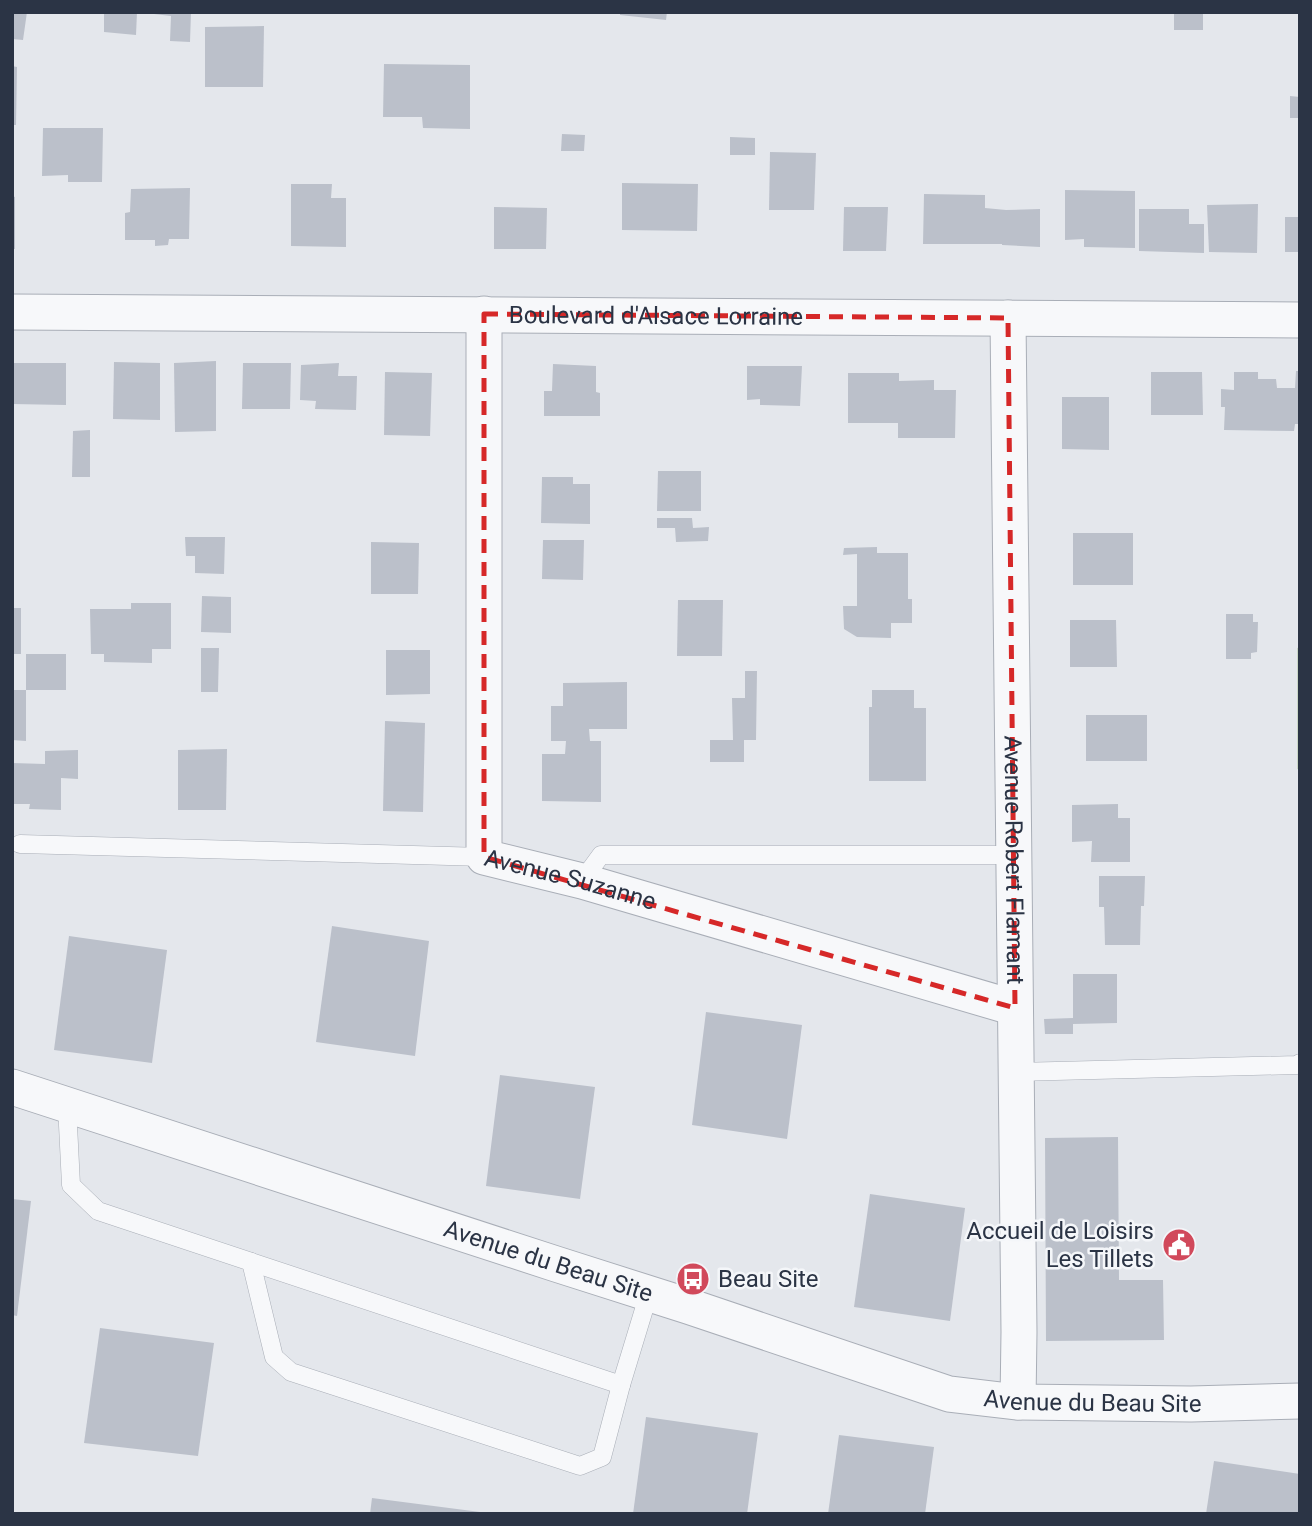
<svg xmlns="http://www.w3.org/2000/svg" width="1312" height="1526" viewBox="0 0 1312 1526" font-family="Roboto,sans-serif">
<rect width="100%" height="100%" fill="#e4e7ec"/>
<polygon fill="#c9d6c5" points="1300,647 1300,770 1297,769 1297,648"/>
<g fill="#bbc0ca">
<polygon points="12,12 27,12 23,40 12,39"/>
<polygon points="104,12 137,12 136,35 104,32"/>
<polygon points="154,12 191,12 190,42 170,41 171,16 154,14"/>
<polygon points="620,12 667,12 666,20 620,15"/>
<rect x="1174" y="14" width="29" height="16"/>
<polygon points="264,26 263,87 205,87 205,27"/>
<polygon points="384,64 470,65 470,129 423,128 422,117 383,117"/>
<polygon points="12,66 17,67 16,125 12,125"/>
<polygon points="1290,96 1300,97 1300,118 1290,118"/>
<polygon points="43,128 103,128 102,182 68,182 68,175 42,176"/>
<polygon points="562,134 585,135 584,151 561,151"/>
<polygon points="730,137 755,138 755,155 730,155"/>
<polygon points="770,152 816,153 814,210 769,210"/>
<polygon points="622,183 698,184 697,231 622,230"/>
<polygon points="291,184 332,184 331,198 346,198 346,247 291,246"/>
<polygon points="190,188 189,239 169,239 168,245 155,246 155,240 125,240 125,213 130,212 131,189"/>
<polygon points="1065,190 1135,191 1135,248 1084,247 1084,239 1065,240"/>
<polygon points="924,194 985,195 985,208 1006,210 1040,209 1040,247 1002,245 1002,244 923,244"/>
<polygon points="12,196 15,197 15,249 12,249"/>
<polygon points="1258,204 1257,253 1209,252 1207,205"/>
<polygon points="494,207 547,208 546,249 494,249"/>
<polygon points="844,207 888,207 886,251 843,251"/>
<polygon points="1139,209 1189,209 1189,224 1204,224 1204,253 1139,251"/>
<rect x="1285" y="217" width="15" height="35"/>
<polygon points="216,361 216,431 175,432 174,363"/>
<polygon points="114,362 160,363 160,420 113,419"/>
<polygon points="12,363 66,363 66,405 12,404"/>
<polygon points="243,363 291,363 290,409 242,409"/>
<polygon points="339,363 338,376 357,376 356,410 315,409 316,401 300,400 301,365"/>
<polygon points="553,364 596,366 596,392 600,393 600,416 544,416 544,391 552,391"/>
<polygon points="747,366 802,366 800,406 760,405 760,399 747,400"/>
<polygon points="1296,371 1300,371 1300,424 1295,424 1294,431 1224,430 1225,407 1221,407 1221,389 1234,390 1234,372 1258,372 1258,379 1276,379 1277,388 1295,388"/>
<polygon points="385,372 432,373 430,436 384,435"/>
<polygon points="1151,372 1202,372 1203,415 1151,415"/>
<polygon points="848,373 899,373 899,381 934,380 934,390 956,390 955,438 898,438 898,423 848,423"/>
<polygon points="1062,397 1109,397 1109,450 1062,449"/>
<polygon points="90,430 90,477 72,477 73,431"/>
<polygon points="658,471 701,471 701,511 657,511"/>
<polygon points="542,477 573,477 573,484 590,484 590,524 541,523"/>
<polygon points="657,518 692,518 693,528 709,527 708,541 676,542 675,528 657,528"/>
<rect x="1073" y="533" width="60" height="52"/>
<polygon points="185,537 225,537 224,574 195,573 195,556 186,556"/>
<polygon points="543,540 584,540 583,580 542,579"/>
<polygon points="371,542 419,543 418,594 371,594"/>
<polygon points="877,547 877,553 908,553 908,599 912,599 912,623 891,623 891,638 857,637 844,629 843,606 857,606 857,554 843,555 844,548"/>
<polygon points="202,596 231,597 231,633 201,632"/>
<polygon points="678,600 723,600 722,656 677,656"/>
<polygon points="131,603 171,603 171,649 152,649 152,663 104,662 104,654 91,654 90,609 131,609"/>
<rect x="12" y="608" width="9" height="46"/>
<polygon points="1226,614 1253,614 1253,622 1258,622 1257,652 1251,653 1251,659 1226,659"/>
<polygon points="1070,620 1116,620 1117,667 1070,667"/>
<polygon points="201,648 219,648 218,692 201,692"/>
<polygon points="386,650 430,650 430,694 386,695"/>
<rect x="26" y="654" width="40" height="36"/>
<polygon points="745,671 757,671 756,740 744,740 744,762 710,762 710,740 733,740 732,698 745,698"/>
<polygon points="627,682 627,729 589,729 590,741 601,741 601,802 542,801 542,754 565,754 566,741 551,741 551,706 563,706 563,683"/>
<polygon points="12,690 26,690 26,741 12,740"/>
<polygon points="872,690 914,690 914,708 926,708 926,781 869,781 869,707 872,707"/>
<rect x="1086" y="715" width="61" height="46"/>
<polygon points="385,721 425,723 423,812 383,811"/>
<polygon points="227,749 226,810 178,810 178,750"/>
<polygon points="78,750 78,779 61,778 61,810 29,809 30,804 12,804 12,763 45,764 45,751"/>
<polygon points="1118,804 1118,818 1130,818 1130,862 1091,862 1092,841 1072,842 1072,805"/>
<polygon points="1099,876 1145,876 1144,906 1141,906 1140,945 1105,945 1104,907 1099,907"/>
<polygon points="332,926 429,941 415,1056 316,1042"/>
<polygon points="69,936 167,950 152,1063 54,1050"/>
<polygon points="1073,974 1117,974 1117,1023 1073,1024 1073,1034 1045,1034 1044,1019 1073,1018"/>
<polygon points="706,1012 802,1025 787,1139 692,1125"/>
<polygon points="500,1075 595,1087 580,1199 486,1186"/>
<polygon points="1118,1137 1119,1280 1163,1280 1164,1340 1046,1341 1045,1138"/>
<polygon points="870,1194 965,1208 950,1321 854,1307"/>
<polygon points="12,1199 31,1201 17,1316 12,1315"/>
<polygon points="100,1328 214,1343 198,1456 84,1443"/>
<polygon points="646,1417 758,1433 747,1514 633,1514"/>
<polygon points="839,1435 934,1447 925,1514 828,1514"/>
<polygon points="1214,1461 1300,1474 1300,1514 1206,1514"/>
<polygon points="372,1498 480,1512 480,1514 370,1514"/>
</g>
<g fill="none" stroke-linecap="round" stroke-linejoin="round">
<defs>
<g id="lane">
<polyline points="20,844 484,857"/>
<polyline points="582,881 601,855 1013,855"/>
<polyline points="1015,1072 1297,1065 1300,1063"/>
<polyline points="67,1105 71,1185 98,1211 621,1385 649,1293"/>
<polyline points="251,1262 274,1357 291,1372 580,1466 602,1457 621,1385"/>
</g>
<g id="street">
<path id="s1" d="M12,312L1300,320"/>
<path id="s2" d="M484,314V857L582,881L1015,1008"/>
<path id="s3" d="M1008,318L1019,1332L1018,1402"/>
<path id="s4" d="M12,1087L556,1264L688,1306L949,1394L1018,1402L1191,1404L1300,1401"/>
</g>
</defs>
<use href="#lane" stroke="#a9aeb7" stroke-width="19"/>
<use href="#street" stroke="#a9aeb7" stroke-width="37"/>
<use href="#lane" stroke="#f7f8fa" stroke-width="18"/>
<use href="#street" stroke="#f7f8fa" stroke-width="35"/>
</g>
<path fill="none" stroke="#d62828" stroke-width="5" stroke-dasharray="14 9" stroke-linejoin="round" d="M484,314L1008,318L1015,1008L484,857Z"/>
<defs>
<symbol id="civic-disc" viewBox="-11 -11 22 22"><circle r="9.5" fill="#d1495b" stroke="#f4f6f9"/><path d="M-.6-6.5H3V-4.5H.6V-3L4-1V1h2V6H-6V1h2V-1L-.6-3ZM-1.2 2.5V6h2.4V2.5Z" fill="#fff"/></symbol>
<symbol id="bus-disc" viewBox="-11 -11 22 22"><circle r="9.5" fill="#d1495b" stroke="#f4f6f9"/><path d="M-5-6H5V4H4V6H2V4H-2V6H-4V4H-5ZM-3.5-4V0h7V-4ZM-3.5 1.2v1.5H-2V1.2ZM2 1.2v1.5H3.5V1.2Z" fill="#fff"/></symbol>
</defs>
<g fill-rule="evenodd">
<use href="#civic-disc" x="1160" y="1226" width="38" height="38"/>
<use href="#bus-disc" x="674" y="1260" width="38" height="38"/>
</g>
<g text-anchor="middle" stroke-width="5" stroke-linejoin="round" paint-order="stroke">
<g font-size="24" fill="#2b3445" stroke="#f4f6f9">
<text dy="8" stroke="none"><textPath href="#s1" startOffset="644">Boulevard d'Alsace Lorraine</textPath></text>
<text dy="8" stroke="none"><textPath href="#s3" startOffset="542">Avenue Robert Flamant</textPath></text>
<text dy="8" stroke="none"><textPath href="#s2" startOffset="632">Avenue Suzanne</textPath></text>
<text dy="8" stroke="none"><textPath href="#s4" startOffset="564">Avenue du Beau Site</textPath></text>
<text dy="8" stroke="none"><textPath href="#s4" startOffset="1130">Avenue du Beau Site</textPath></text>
</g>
<g font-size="24" fill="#2b3445" stroke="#f4f6f9" text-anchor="end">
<text x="1154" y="1239">Accueil de Loisirs<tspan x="1154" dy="28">Les Tillets</tspan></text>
<text x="718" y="1287" text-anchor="start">Beau Site</text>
</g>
</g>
<rect width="1312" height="1526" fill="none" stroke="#2b3445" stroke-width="28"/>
</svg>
